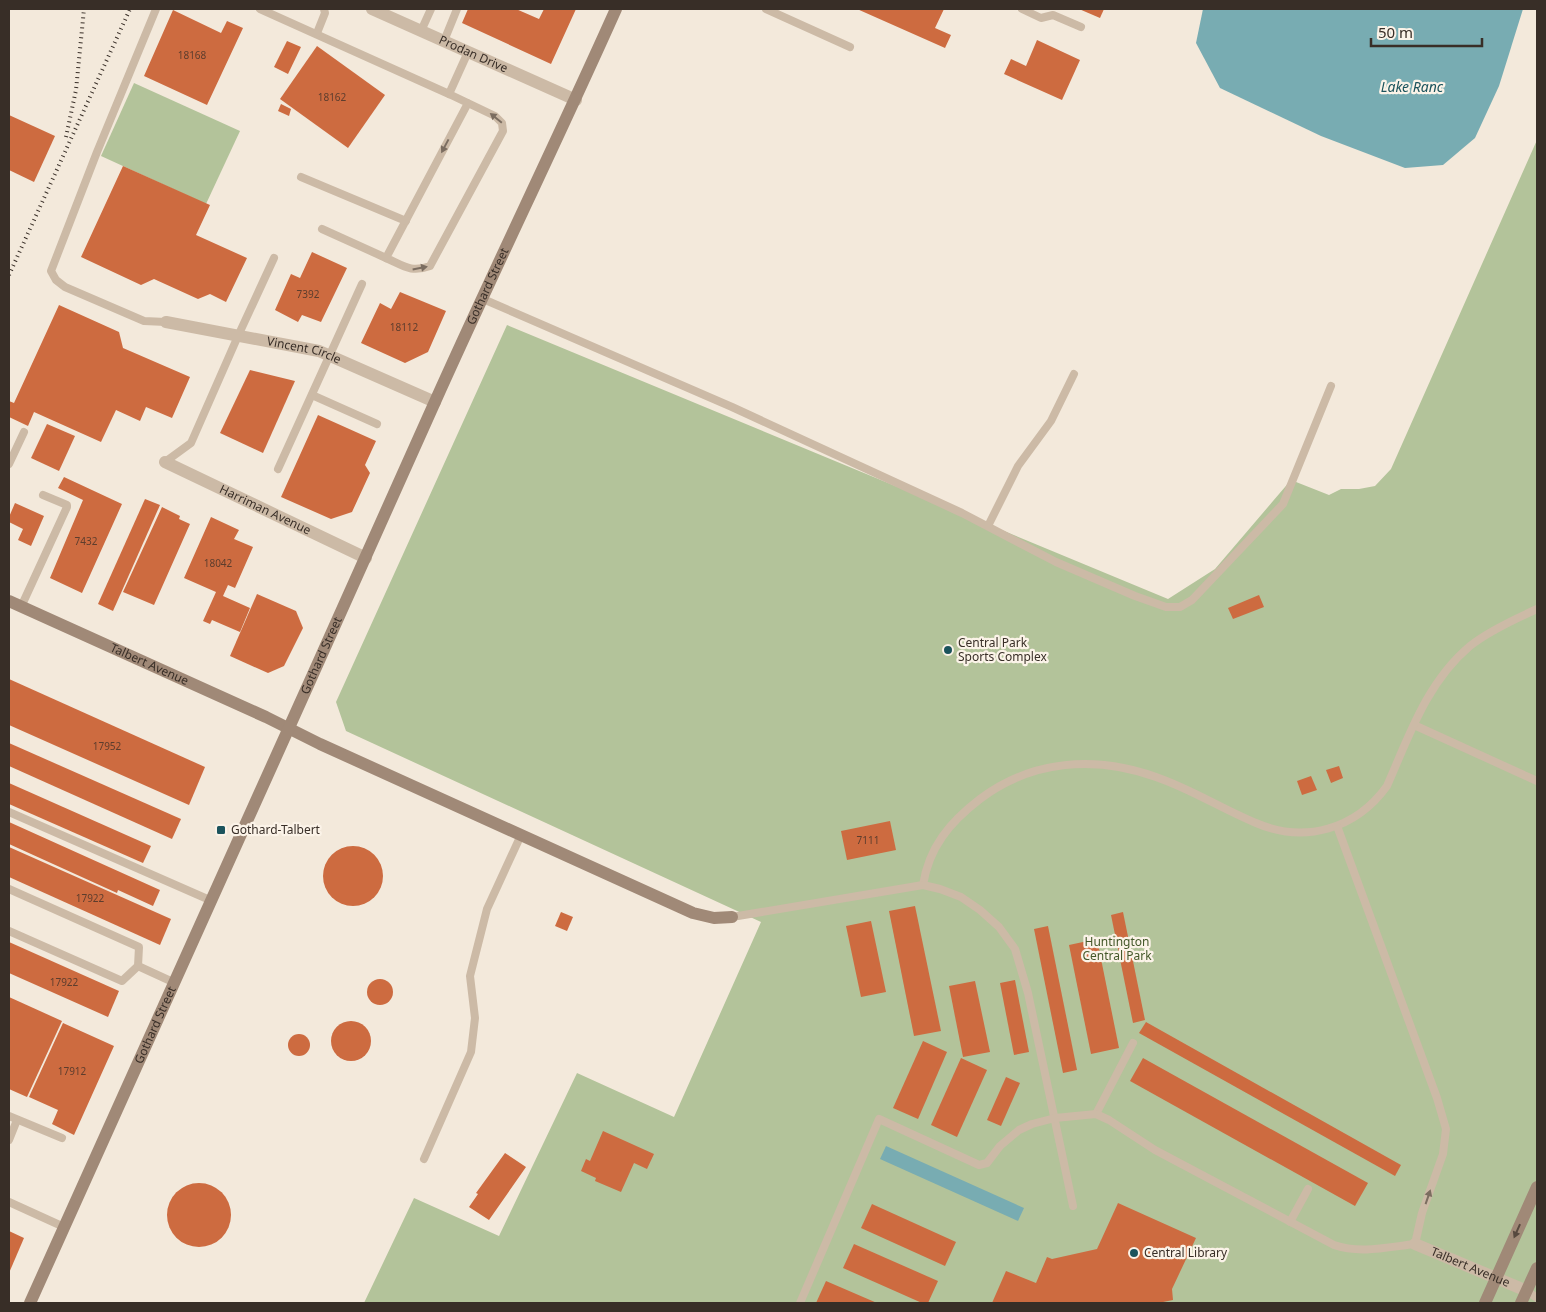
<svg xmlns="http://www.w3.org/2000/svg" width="1546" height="1312" viewBox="0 0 1546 1312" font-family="'Noto Sans',sans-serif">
<rect width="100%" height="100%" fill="#f3e9db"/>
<g fill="#b3c39a">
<polygon points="134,83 240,131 206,204 101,156"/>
<polygon points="1537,140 1537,1303 364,1303 414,1198 499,1236 577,1073 674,1117 761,922 346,731 336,702 507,325 1168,599 1215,569 1291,480 1329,495 1341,489 1359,489 1375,486 1391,469"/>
</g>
<g fill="#78acb2">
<polygon points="1203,9 1523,9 1499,86 1475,138 1443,165 1405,168 1321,136 1220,88 1196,43"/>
<polygon points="886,1146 1024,1208 1018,1221 880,1159"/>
</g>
<g fill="#cd6b40">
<polygon points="468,9 516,9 539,19 544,9 576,9 551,64 462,23"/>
<polygon points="857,9 944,9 935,28 951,35 945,48"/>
<polygon points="1079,9 1104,9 1100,18"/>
<polygon points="173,10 221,33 227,21 243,28 207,105 144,76"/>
<polygon points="1037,40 1080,60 1062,100 1004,74 1011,59 1026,66"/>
<polygon points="287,41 301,47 288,74 274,67"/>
<polygon points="317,46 385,95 348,148 280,99"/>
<polygon points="281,104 291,109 289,116 278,111"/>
<polygon points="9,115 55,136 34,182 9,170"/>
<polygon points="123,166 210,205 196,235 247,258 226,302 210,294 198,299 154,279 141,285 81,257"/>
<polygon points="312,252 347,268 321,322 302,315 298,322 275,310 291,274 300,278"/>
<polygon points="400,292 446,311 428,352 405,363 361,343 380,303 391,309"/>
<polygon points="59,305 119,332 123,348 190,377 172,418 146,407 140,421 116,410 101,442 34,412 28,426 9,417 9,401 14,403"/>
<polygon points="250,370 295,381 263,453 220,433"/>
<polygon points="318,415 376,441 365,465 370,473 352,512 331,519 281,497"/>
<polygon points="47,424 75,436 59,471 31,458"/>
<polygon points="64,477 122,504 82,593 50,578 83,500 58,488"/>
<polygon points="145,499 160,505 113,611 98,604"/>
<polygon points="15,503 44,516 31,546 18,540 23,529 9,522 9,517"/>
<polygon points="162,507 180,516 179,519 190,524 154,605 123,592"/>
<polygon points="211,517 239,530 234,539 253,547 235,588 228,585 223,596 250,608 240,632 212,620 210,624 203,621 216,592 184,578"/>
<polygon points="257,594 296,611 303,628 284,666 268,673 230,656"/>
<polygon points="1259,595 1264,607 1233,619 1228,608"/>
<polygon points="9,679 205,767 189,805 9,725"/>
<polygon points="9,743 181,819 172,839 9,766"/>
<polygon points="1339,766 1343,778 1331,783 1326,770"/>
<polygon points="1311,776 1317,790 1302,795 1297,781"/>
<polygon points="9,783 151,846 143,863 9,804"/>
<polygon points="890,821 896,850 847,860 841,831"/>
<polygon points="9,822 160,890 153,906 118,890 117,893 9,844"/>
<circle cx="353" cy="876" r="30"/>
<polygon points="9,847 171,919 160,945 9,877"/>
<polygon points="915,906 941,1031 914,1036 889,911"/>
<polygon points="561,912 573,917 567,931 555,926"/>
<polygon points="1123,912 1145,1020 1133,1023 1111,915"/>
<polygon points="871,921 886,992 861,997 846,926"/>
<polygon points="1048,926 1077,1070 1063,1073 1034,929"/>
<polygon points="1097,939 1119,1048 1091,1054 1069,945"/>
<polygon points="9,942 119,991 108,1017 9,973"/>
<circle cx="380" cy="992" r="13"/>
<polygon points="1015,980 1029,1052 1014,1055 1000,983"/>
<polygon points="975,981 990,1052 963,1057 949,986"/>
<polygon points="9,997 62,1021 27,1097 9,1089"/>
<circle cx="351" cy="1041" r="20"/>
<polygon points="1146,1022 1401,1165 1395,1176 1139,1033"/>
<polygon points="63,1023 114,1046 74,1135 52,1124 58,1110 29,1097"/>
<circle cx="299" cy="1045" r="11"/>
<polygon points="923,1041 947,1052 918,1119 893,1108"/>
<polygon points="961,1058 987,1070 957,1137 931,1125"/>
<polygon points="1143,1058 1368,1183 1355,1206 1130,1081"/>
<polygon points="1006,1077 1020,1083 1001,1126 987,1120"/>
<polygon points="603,1131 654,1154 647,1169 634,1163 621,1192 595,1181 596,1178 581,1171 586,1159 590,1161"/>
<polygon points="505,1153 526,1167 489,1220 469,1207 478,1194 476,1193"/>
<circle cx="199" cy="1215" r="32"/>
<polygon points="1118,1203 1196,1238 1172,1289 1173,1300 1158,1303 992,1303 1006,1271 1036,1283 1047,1257 1052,1259 1097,1249"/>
<polygon points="872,1204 956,1242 945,1266 861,1228"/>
<polygon points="9,1231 24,1238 9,1273"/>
<polygon points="854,1244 938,1281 928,1303 922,1303 843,1268"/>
<polygon points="826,1281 877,1303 816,1303"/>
</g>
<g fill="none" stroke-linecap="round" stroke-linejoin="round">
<g stroke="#ccbaa6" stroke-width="8">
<polyline points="156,9 97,152 51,271 56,280 65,287 144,321 166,322"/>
<polyline points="260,9 449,94"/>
<polyline points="766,9 850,47"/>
<polyline points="1022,9 1041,18 1053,15 1081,27"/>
<polyline points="421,31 431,9"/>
<polyline points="317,33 325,13 324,9"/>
<polyline points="444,41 457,9"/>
<path d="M468,52L449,94L495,116L502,123L503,131L430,266C411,273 404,266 386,258L468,103"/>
<polyline points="301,177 406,221"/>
<polyline points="322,229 386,258"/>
<polyline points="483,299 732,407 962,513 1056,562 1135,596 1166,607 1180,607 1192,600 1283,504 1331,386"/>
<polyline points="312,395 377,424"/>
<polyline points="165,462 191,443 238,336 274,258"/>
<polyline points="9,464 24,432"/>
<polyline points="278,469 362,284"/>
<polyline points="988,526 1018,466 1051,421 1074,374"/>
<polyline points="21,607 67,507 67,505 43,495"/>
<polyline points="1414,725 1537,781"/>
<polyline points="9,812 212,901"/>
<path d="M923,885C929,847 950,822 980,799C1032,760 1095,755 1156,777C1191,789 1222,809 1256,823C1305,844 1356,829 1387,786C1409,736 1427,682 1470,646C1487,632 1517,618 1537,609"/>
<polyline points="9,889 139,947 138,966 122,981 9,931"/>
<polyline points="732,917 923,885 940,889 961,897 980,910 999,927 1015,949 1028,993 1073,1206"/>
<polyline points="138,966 175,983"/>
<polyline points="1096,1114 1133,1043"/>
<polyline points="9,1116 62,1138"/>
<polyline points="9,1140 17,1120"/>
<polyline points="424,1159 471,1052 475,1018 470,976 487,909 521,835"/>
<polyline points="9,1202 64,1227"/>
<polyline points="1290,1222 1308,1189"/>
<polyline points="1527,1291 1537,1298"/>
<path d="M800,1303L879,1119L979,1165L987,1163L1000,1146L1019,1130L1032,1124L1055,1118L1096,1114L1109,1120L1155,1150L1334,1245C1360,1254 1388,1247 1415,1244L1422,1213L1443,1154L1446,1129L1437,1098L1337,826"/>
</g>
<g stroke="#ccbaa6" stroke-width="12">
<path id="s1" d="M372,9L576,100"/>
<path id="s2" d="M166,322L319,351L435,402"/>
<path id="s3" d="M165,462L366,558"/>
<path id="s4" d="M1415,1244L1527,1291"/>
</g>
<g stroke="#a08977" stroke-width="12">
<path id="s5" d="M9,601L266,717L320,744L693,913L714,918L732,917"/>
<path id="s6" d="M30,1303C165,1004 300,704 434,404C493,272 557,141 616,9"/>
<polyline points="1485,1303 1537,1187"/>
<polyline points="1521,1303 1537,1268"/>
</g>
<g stroke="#382e27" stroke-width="4" stroke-dasharray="1 4" stroke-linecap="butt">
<polyline points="66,137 76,90 84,9"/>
<polyline points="9,275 130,9"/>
</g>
</g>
<defs><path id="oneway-solid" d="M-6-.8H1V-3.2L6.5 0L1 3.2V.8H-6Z" transform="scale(1.25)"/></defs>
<g fill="#7b6d60">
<use href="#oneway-solid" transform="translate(496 118) rotate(-141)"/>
<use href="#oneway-solid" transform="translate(445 146) rotate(118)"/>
<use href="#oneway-solid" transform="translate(420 268) rotate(-11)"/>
<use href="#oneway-solid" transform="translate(1428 1197) rotate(-71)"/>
</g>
<use fill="#57493f" href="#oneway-solid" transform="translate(1517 1231) rotate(114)"/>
<g fill="#1b535c" stroke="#fbf3e8" stroke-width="2">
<circle cx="948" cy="650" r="5"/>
<rect x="216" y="825" width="10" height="10" rx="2.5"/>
<circle cx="1134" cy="1253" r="5"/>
</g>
<g text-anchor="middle" stroke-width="4.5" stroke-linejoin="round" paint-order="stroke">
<g font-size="10" fill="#5d3d2d">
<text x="192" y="59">18168</text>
<text x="332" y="101">18162</text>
<text x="308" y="298">7392</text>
<text x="404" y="331">18112</text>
<text x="86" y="545">7432</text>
<text x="218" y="567">18042</text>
<text x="107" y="750">17952</text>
<text x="868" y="844">7111</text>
<text x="90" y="902">17922</text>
<text x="64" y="986">17922</text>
<text x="72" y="1075">17912</text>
</g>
<g font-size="12" fill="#382e27" stroke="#fbf3e8">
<text dy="4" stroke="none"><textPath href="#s1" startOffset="111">Prodan Drive</textPath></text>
<text dy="4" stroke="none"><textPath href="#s6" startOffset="1115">Gothard Street</textPath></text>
<text dy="4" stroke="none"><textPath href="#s2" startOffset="141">Vincent Circle</textPath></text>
<text dy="4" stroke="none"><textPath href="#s3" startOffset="111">Harriman Avenue</textPath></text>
<text dy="4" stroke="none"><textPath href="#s6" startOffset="710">Gothard Street</textPath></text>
<text dy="4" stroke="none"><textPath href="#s5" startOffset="154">Talbert Avenue</textPath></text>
<text dy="4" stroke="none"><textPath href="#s6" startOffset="305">Gothard Street</textPath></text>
<text dy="4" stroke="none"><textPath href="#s4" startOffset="60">Talbert Avenue</textPath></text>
</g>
<g font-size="12" fill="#382e27" stroke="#fbf3e8" text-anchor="start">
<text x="958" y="647">Central Park<tspan x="958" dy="14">Sports Complex</tspan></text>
<text x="231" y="834">Gothard-Talbert</text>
<text x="1144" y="1257">Central Library</text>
</g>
<g font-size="12" fill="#44582a" stroke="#fbf3e8">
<text x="1117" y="946">Huntington<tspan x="1117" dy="14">Central Park</tspan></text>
</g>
<g font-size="14" font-style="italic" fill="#1b535c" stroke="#fbf3e8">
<text x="1412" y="92">Lake Ranc</text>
</g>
</g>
<rect width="1546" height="1312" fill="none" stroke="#382e27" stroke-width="20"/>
<path d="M1371 38v8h111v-8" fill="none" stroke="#382e27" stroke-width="2.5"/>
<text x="1378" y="38" font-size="15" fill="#382e27" stroke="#fbf3e8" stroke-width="4" paint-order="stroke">50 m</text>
</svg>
